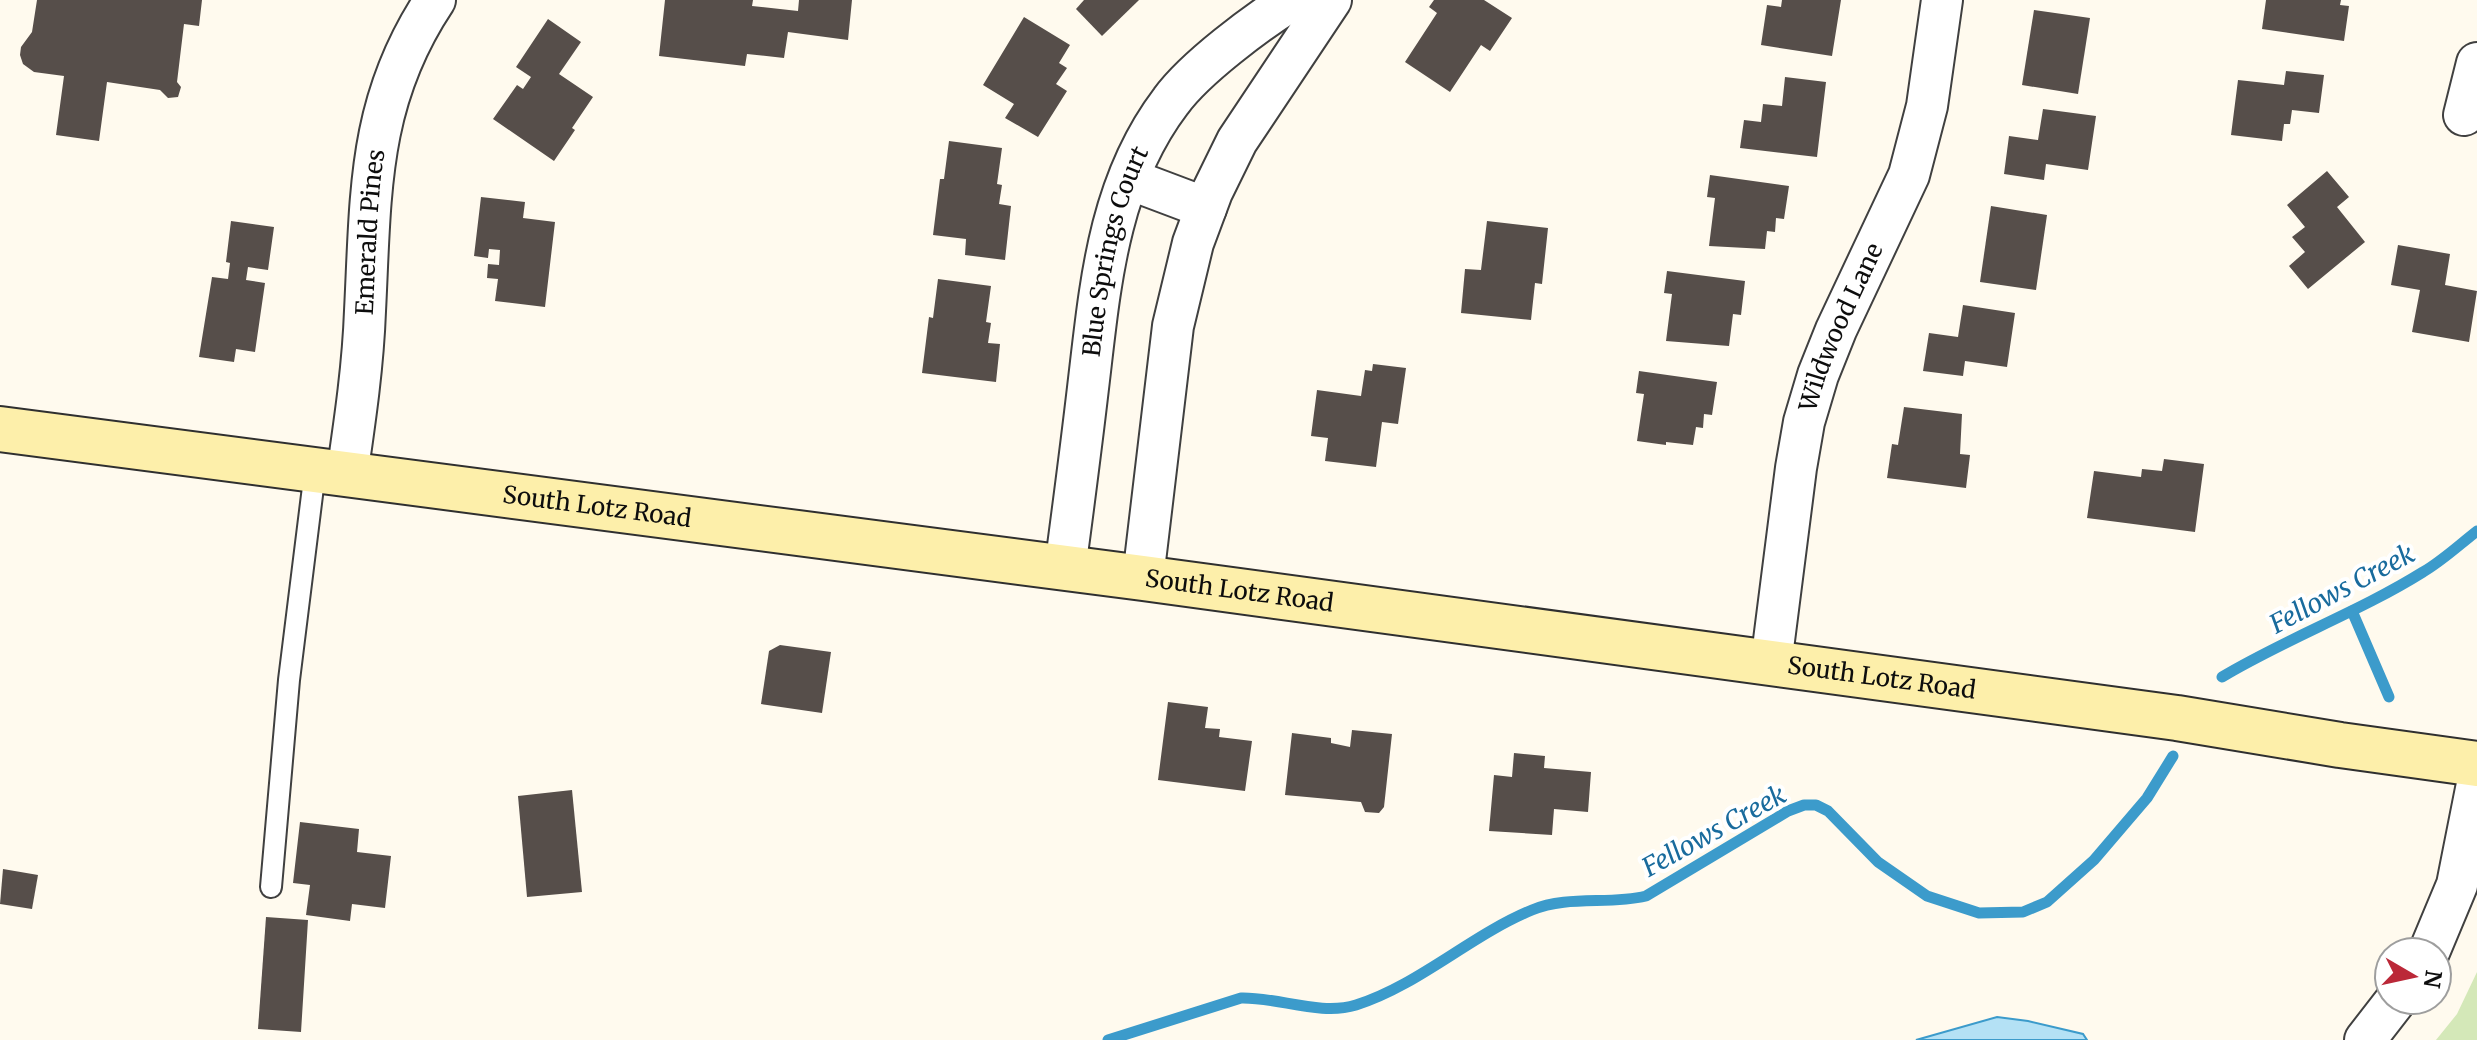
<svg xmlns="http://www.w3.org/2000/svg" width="2477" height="1040" viewBox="0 0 2477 1040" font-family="Merriweather,serif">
<rect width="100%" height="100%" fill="#fffaee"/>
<polygon fill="#d4e8b8" points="2477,972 2477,1040 2436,1040 2457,1014"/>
<polygon fill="#b4e1f5" stroke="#3c9bcb" stroke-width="2" points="1997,1017 2028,1021 2083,1034 2087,1040 1916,1040"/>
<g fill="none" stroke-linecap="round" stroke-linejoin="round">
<g stroke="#3c9bcb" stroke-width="11">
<polyline points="2352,611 2389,697"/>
<path d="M2222,677C2287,638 2359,612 2423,572C2442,561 2459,545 2477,531"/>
<path d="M1108,1040L1241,998C1278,997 1320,1016 1356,1005C1419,985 1471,935 1532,910C1568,895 1609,905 1646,896L1788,811L1804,805H1816L1828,811L1878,862L1927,896L1979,913L2023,912L2047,902L2094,860L2147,798L2173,756"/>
</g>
</g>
<g fill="#564e4a">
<polygon points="37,0 202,0 199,26 184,24 177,82 181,87 178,97 168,98 160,90 107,82 99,141 56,135 64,76 34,72 23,64 20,55 21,47 32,32"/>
<polygon points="665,0 753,0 752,6 798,11 799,0 852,0 848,40 788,32 784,58 747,54 745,66 659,56"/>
<polygon points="1084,0 1139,0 1102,36 1076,9"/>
<polygon points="1434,0 1484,0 1512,18 1490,51 1481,45 1450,92 1405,62 1437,13 1429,7"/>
<polygon points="1782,0 1841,0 1832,56 1761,45 1767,5 1781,7"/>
<polygon points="2266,0 2341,0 2340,5 2349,6 2344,41 2262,29"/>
<polygon points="2034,10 2090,18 2078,94 2022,85"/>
<polygon points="1024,17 1070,45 1059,63 1067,68 1056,84 1067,91 1038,137 1005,118 1014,104 983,85"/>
<polygon points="548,19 581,42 559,74 593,97 572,128 575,130 554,161 493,119 517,85 523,89 531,77 516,67"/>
<polygon points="2286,71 2324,75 2319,113 2292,110 2290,124 2284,124 2282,141 2231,135 2238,80 2284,85"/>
<polygon points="1785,77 1826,82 1817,157 1740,148 1744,120 1761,122 1763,104 1782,106"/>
<polygon points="2043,109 2096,116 2088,170 2046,164 2044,180 2004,174 2009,136 2038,140"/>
<polygon points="949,141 1002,148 997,184 1002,185 999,204 1011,206 1005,260 965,255 966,239 933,235 940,179 944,179"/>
<polygon points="2327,171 2349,197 2337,207 2365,242 2308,289 2289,266 2305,252 2292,237 2305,227 2287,205"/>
<polygon points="1710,175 1789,186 1784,219 1776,218 1775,232 1767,231 1765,249 1709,246 1715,198 1707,197"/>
<polygon points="481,197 525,202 523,218 555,222 545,307 495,301 498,279 487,278 488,264 499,265 500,250 489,249 488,258 474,256"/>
<polygon points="1991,206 2047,215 2036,290 1980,282"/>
<polygon points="231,221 274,227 268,270 248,267 246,280 265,283 255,352 236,349 234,362 199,357 212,277 228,279 230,263 226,262"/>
<polygon points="1487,221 1548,228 1542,284 1535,283 1531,320 1461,313 1465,269 1481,270"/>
<polygon points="2398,245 2450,254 2445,285 2477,291 2469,342 2412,332 2420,290 2391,285"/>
<polygon points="1667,271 1745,281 1741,315 1733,314 1729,346 1666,341 1672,294 1664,293"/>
<polygon points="938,279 991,286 986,322 991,323 988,343 1000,344 996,382 922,373 929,317 933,318"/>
<polygon points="1963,305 2015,313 2007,367 1965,361 1963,376 1923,371 1929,333 1958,337"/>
<polygon points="1373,364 1406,368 1398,424 1382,422 1376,467 1325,461 1328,438 1311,436 1317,390 1361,396 1365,370 1372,371"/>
<polygon points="1639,371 1717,382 1712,415 1704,414 1703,428 1696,427 1693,445 1666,442 1666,445 1637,441 1644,394 1636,393"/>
<polygon points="1904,407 1962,414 1960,454 1970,455 1966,488 1887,478 1892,444 1898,445"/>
<polygon points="2164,459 2204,464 2195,532 2087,518 2094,471 2141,477 2142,469 2162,471"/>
<polygon points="780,645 831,652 822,713 761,704 769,651"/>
<polygon points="1168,702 1208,707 1205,728 1220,729 1219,737 1252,741 1245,791 1158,780"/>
<polygon points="1352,730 1392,734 1384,807 1379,813 1365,812 1361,802 1285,795 1292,733 1331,738 1331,743 1350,747"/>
<polygon points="1514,753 1545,756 1544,768 1591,772 1588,812 1554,809 1552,835 1489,831 1494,775 1512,777"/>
<polygon points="572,790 582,892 527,897 518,796"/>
<polygon points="300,822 359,829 357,852 391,856 385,908 352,904 350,921 306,915 310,885 293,883"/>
<polygon points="3,869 38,875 32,909 0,904"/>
<polygon points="266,917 308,920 301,1032 258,1029"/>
</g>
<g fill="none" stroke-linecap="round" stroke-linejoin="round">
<defs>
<polyline id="lane" points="271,887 289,680 315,471"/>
<g id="street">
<polyline points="2464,115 2477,63"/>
<polyline points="1129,179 1206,208"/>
<path id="s1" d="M347,475C355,420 363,366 365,311C371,194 367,102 435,0"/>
<path id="s2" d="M1065,569C1073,509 1081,448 1088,388C1100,288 1107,185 1171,101C1195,68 1257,22 1292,0"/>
<polyline points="1143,578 1173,326 1193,243 1212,192 1237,141 1331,0"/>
<path id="s3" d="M1771,664L1796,468L1804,422L1818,375L1836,330L1909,175L1927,106L1942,0"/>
<polyline points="2429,952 2457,885 2477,784"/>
<polyline points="2365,1040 2396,1000"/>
</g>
<g id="secondary">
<path id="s4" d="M0,429L1143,578L2177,718L2340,745L2477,764"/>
</g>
</defs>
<use href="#lane" stroke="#404040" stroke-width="24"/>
<use href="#street" stroke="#404040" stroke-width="44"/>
<use href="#secondary" stroke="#2f2f2f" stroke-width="48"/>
<use href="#lane" stroke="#fff" stroke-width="20"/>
<use href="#street" stroke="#fff" stroke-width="40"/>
<use href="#secondary" stroke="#fdefaa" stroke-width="44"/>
</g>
<g text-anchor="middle" stroke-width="8" stroke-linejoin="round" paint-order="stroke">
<g font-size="24" fill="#0d0d0d" stroke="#fff">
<text dy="8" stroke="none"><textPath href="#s1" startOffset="244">Emerald Pines</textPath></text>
<text dy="8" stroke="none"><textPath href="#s2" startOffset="322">Blue Springs Court</textPath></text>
<text dy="8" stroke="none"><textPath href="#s3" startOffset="346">Wildwood Lane</textPath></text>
<text dy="8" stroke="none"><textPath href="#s4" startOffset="602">South Lotz Road</textPath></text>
<text dy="8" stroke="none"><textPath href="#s4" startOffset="1250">South Lotz Road</textPath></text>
<text dy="8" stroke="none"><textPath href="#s4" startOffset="1898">South Lotz Road</textPath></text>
</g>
<g font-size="26" font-style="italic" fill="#196b9d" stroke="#fff">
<text transform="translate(2342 589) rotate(-28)" y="9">Fellows Creek</text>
<text transform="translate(1714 831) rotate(-29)" y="9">Fellows Creek</text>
</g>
</g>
<g transform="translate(2413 976) rotate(99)"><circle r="38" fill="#ffffff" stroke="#9e9e9e" stroke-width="2"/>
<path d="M0-6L14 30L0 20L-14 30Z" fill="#bb2838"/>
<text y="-12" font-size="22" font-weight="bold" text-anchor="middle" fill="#0d0d0d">N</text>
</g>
</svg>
